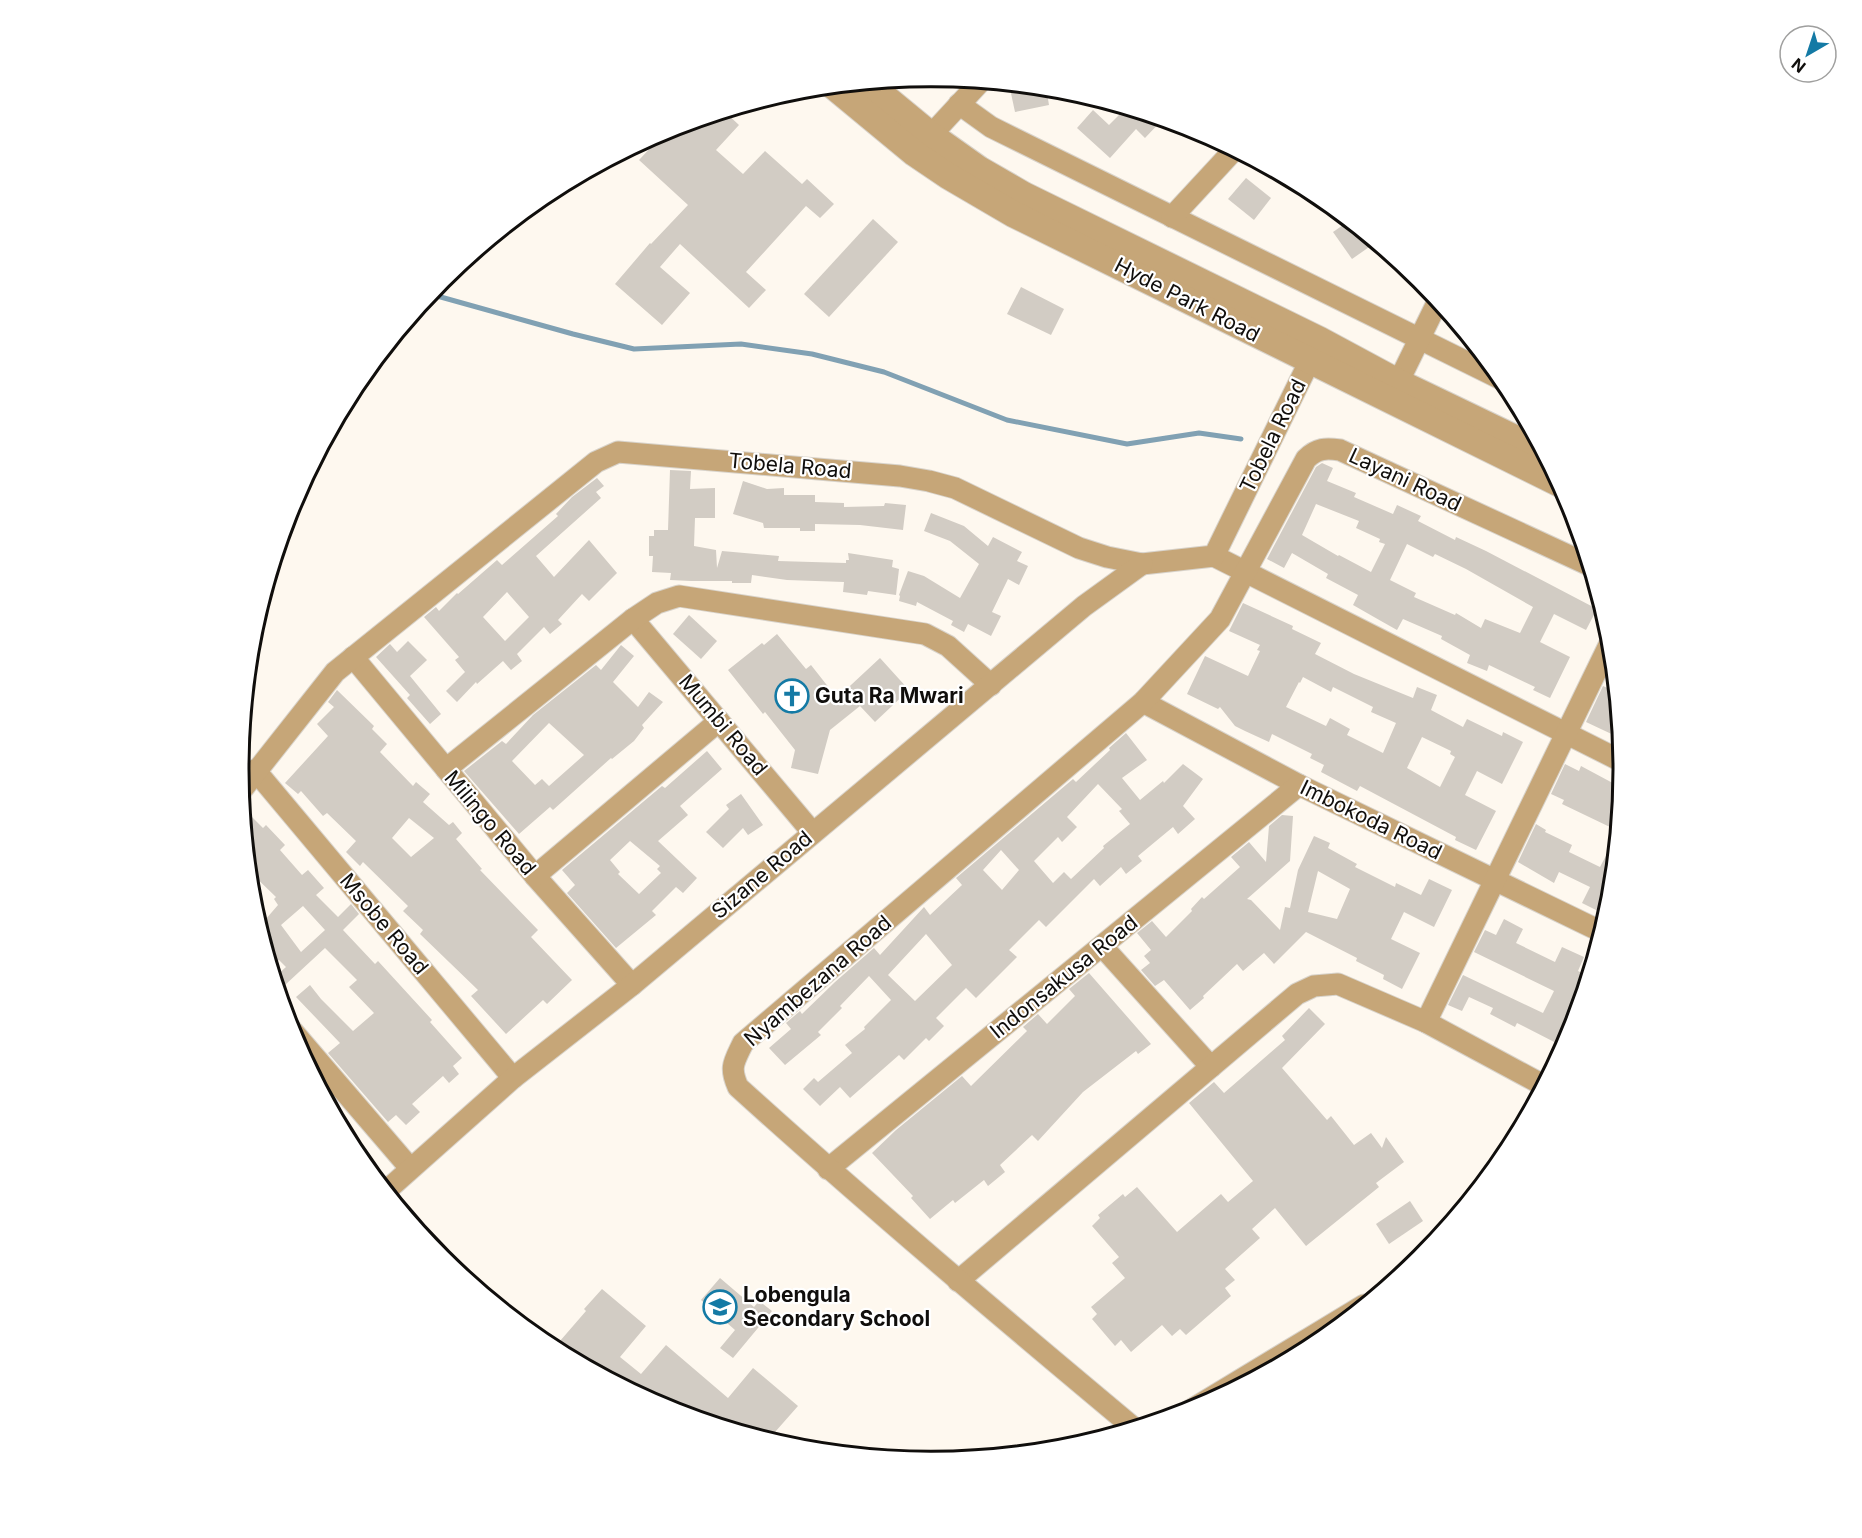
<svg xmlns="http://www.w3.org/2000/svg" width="1862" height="1538" viewBox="0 0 1862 1538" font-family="Inter,sans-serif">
<rect width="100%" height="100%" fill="#fef8ef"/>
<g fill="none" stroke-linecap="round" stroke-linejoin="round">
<polyline stroke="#81a1b3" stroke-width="5" points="430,294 573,334 634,349 741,344 812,354 884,372 1007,420 1127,444 1199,433 1241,439"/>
</g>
<g fill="#d2ccc4" fill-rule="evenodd">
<polygon points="1009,84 1046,88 1049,105 1015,112"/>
<polygon points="1126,108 1163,119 1145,138 1136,129 1110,158 1077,128 1093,110 1109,125"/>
<polygon points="724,111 739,125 716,150 743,174 765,151 802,184 807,179 834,204 820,218 806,206 746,272 766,290 749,308 680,244 660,267 690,293 662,325 615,284 650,243 651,244 688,205 639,160 669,128"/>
<polygon points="1246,178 1271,198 1254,220 1228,199"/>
<polygon points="873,219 898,242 829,317 804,294"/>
<polygon points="1349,221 1364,232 1372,245 1352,259 1333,232"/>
<polygon points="1021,287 1064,309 1051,335 1007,314"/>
<path d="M1322,463L1333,468L1327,481L1356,493L1354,497L1393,514L1397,505L1421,516L1418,521L1455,540L1456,537L1486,551L1597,609L1586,630L1554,614L1540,642L1570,657L1550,698L1533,690L1535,687L1489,665L1487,671L1467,663L1470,655L1441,639L1442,636L1403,619L1397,630L1381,621L1353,605L1358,595L1326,578L1328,574L1292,553L1284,568L1267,559L1316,467ZM1316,504L1359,521L1356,528L1380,539L1379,542L1385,544L1371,572L1339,555L1338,556L1302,535ZM1407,544L1433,557L1435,554L1466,569L1533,607L1520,633L1485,619L1481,628L1456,613L1455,615L1414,597L1416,593L1390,580Z"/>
<polygon points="670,470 691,471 690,489 715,488 715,518 695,518 694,546 716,550 717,568 722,551 779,556 778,561 846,563 846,560 849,560 848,553 893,560 892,567 899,569 896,595 868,591 867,595 843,592 844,582 787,580 752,575 751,583 732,583 732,581 691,581 670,580 671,573 652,572 653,556 649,556 649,536 654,536 654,530 668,530"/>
<path d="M597,478L604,486L596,492L601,498L536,556L554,577L589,540L617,573L589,601L582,594L558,620L562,624L550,634L544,627L517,654L522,661L511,670L503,661L477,684L476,682L457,702L446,691L465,672L455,660L459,657L424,617L436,607L439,611L457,593L458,594L497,560L502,565L558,516L556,514L572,497ZM507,592L529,617L505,641L483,617Z"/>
<polygon points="743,481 767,489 784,488 784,495 815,495 815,502 844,503 844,507 884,506 885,503 906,505 903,530 860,525 815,524 815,531 800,531 800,528 764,528 763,523 733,514"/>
<polygon points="931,513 964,526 988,546 993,537 1022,552 1017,561 1028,566 1019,585 1008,579 992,612 1001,616 991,636 968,624 964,632 951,625 953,621 917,602 916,606 899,601 900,596 899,595 908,571 924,576 960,598 979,564 950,541 924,531"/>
<path d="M1243,603L1293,626L1292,629L1321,643L1315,654L1354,674L1413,698L1417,687L1437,695L1431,710L1463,727L1467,719L1502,736L1503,732L1523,742L1502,784L1477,771L1465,795L1496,811L1476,850L1455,840L1456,837L1360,786L1357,791L1321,772L1324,765L1310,758L1312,754L1272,734L1269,742L1245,731L1235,726L1220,707L1218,709L1187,694L1205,656L1248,676L1260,651L1257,650L1260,645L1229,631ZM1303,677L1331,692L1333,687L1373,707L1371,712L1396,723L1383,753L1347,735L1350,729L1330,718L1326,726L1286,707L1299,682L1300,683ZM1422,737L1451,751L1450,754L1455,757L1440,787L1407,768Z"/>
<polygon points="689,615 717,641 701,659 673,634"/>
<polygon points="777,634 806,669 811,665 837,698 880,658 909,690 875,722 860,706 830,730 818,774 791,768 795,750 765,712 763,714 728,670 762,643 764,645"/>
<polygon points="408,641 427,660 410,676 441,714 430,724 407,698 410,695 376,657 390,644 397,652"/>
<path d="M621,645L634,656L613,682L638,707L649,692L663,702L642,725L644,728L634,741L612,759L611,758L553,810L550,807L519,834L464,771L502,741L506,744L533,715L596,665L601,670ZM549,723L584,755L549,786L542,779L535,785L512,761Z"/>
<polygon points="1603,686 1616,692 1620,738 1586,722"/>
<path d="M337,690L374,726L372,729L387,744L380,752L413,786L416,782L430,794L423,802L449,825L453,822L462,833L456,839L482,869L480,870L538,930L531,937L572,980L547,1004L543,1000L506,1034L471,996L478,990L420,934L423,930L403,911L408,906L363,862L360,866L346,852L356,841L327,813L323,816L301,791L298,794L285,783L328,736L317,724L334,707L328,702ZM409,818L434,838L411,857L392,838Z"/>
<path d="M1126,733L1147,760L1122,778L1140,800L1163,781L1164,783L1183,764L1203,779L1183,806L1195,819L1178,834L1173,827L1138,856L1142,861L1126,874L1121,867L1100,886L1094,879L1046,927L1039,920L1009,950L1017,957L976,998L966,988L936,1018L944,1026L929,1041L926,1038L904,1060L899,1055L850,1098L840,1087L820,1106L803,1089L814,1078L818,1082L852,1053L845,1045L865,1029L864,1027L891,1000L869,976L840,1006L842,1008L818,1032L821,1035L785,1065L769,1048L791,1029L786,1023L800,1011L802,1014L835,982L874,948L880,955L924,907L930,915L962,885L956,878L1073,779L1076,782L1110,750L1109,748ZM1098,784L1122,809L1119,811L1130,824L1103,846L1104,848L1071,879L1064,872L1053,883L1034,861L1058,837L1062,842L1077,827L1067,817ZM1001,850L1019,870L1002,890L983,870ZM926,934L952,965L915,1001L888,975Z"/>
<path d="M707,751L722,769L680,806L688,815L658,841L697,878L683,893L676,887L652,911L656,915L616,948L567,893L575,885L562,870L662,786L665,788ZM630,841L660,866L657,869L661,873L639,894L618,874L620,872L610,860Z"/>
<polygon points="1565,764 1579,771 1581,766 1622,788 1619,813 1612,828 1562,804 1564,800 1551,794"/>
<polygon points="741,794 763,825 748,835 743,828 723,848 706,832 729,809 726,805"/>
<path d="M242,807L263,828L266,825L285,845L280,850L302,875L308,870L324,888L316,895L338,917L351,904L359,914L343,930L375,964L378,961L432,1020L430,1022L462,1058L453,1066L459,1074L449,1083L443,1076L412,1104L420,1112L406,1125L396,1115L388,1122L328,1053L340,1043L296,997L310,985L321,999L353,1031L374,1013L349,987L357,980L325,948L285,985L276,976L286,967L279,960L271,966L259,927L278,905L274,899L276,897L249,871ZM303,906L325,930L301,952L281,925Z"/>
<path d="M1282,815L1293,816L1290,861L1247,899L1251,900L1280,930L1285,907L1290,908L1298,870L1314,836L1330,843L1328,848L1357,864L1355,867L1395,887L1396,883L1421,895L1429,879L1452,890L1434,927L1404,912L1391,939L1420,953L1402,989L1383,979L1384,975L1356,961L1357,958L1306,932L1274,964L1264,953L1243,971L1237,964L1203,996L1204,998L1190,1010L1164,980L1155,986L1141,970L1150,963L1144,956L1151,950L1137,933L1152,921L1166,937L1192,911L1191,909L1202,897L1204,899L1240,867L1231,857L1249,842L1266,862L1269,826ZM1318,871L1350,889L1337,919L1308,912Z"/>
<polygon points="1536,824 1546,830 1545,832 1572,845 1569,852 1600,867 1617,835 1610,901 1604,914 1582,903 1590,887 1559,872 1554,883 1518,862"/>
<polygon points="1504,919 1523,929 1516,943 1555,962 1562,947 1584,957 1578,971 1588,976 1571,1034 1564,1047 1517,1023 1515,1027 1490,1014 1493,1008 1469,997 1462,1011 1448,1005 1463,975 1543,1013 1554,991 1474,952 1485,930 1496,935"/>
<polygon points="1089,973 1151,1044 1138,1054 1136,1051 1083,1092 1038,1141 1032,1135 1000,1165 1005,1172 988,1186 984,1180 955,1203 953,1200 930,1219 911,1198 913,1196 872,1153 896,1130 962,1076 971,1086 1027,1031 1023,1027 1038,1014 1047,1024 1075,996 1069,989"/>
<polygon points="1309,1008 1325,1024 1282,1068 1327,1120 1331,1116 1354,1145 1371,1133 1382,1148 1386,1137 1404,1162 1376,1183 1379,1187 1306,1246 1275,1208 1252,1229 1260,1238 1225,1269 1235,1280 1225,1288 1231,1296 1186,1335 1180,1329 1172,1336 1162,1325 1131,1352 1121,1340 1115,1346 1092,1319 1097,1314 1091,1307 1125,1278 1112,1263 1119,1257 1092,1226 1100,1218 1098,1215 1123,1194 1125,1197 1137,1187 1177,1232 1221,1194 1228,1202 1253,1181 1189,1103 1214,1082 1224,1093 1285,1040 1282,1036"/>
<polygon points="1410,1201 1423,1221 1389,1244 1376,1224"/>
<polygon points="720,1278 754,1307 759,1301 772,1311 733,1358 720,1348 735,1330 701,1300"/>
<polygon points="602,1289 646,1326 620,1357 641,1374 666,1345 728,1398 753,1368 798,1406 768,1440 666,1409 593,1370 560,1341 586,1311 584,1309"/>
</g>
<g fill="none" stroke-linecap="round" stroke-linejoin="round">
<defs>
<g id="minor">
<polyline points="959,104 991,127 1503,380"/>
<polyline points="920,147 981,81"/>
<polyline points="1172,217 1234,150"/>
<polyline points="1392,395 1438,301"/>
<polyline points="1214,556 1623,762"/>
<polyline points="633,619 812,832"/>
<polyline points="353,657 535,876 632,985"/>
<polyline points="1143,702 1299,785 1602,932"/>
<polyline points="446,769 633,619 657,603 679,596 925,634 948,646 991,685"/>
<polyline points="255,770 513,1078"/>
<polyline points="241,791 335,672 596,462 618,452 900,476 929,481 955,488 1079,548 1107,557 1142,564 1214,556 1317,346"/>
<polyline points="535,876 719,721"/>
<polyline points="1102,946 1211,1067"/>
<polyline points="1426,1022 1611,641"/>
<polyline points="289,1027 410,1168"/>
<polyline points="828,1169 1299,785"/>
<polyline points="386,1191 513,1078 632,985 1084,606 1142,564"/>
<polyline points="958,1281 1297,994 1314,986 1338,984 1426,1022 1543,1085"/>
<polyline points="1189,1411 1364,1305"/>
<path d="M1134,1428C1000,1316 867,1204 738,1087C729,1067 734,1062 743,1043L1143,702L1220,619L1306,459C1317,448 1326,448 1340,450L1589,565"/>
</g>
<g id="tertiary">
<polyline points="868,83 931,135 979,169 1024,195 1320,340 1398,382 1542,451"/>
<polyline points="833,86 914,153 948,176 1013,214 1560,484"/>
</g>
</defs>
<use href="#minor" stroke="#d8d3cb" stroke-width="23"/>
<use href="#tertiary" stroke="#d8d3cb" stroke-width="28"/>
<use href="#minor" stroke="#c6a678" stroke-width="21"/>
<use href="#tertiary" stroke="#c6a678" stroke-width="26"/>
</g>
<defs>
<symbol id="church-ring" viewBox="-11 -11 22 22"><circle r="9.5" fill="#fff" stroke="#147aa5" stroke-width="1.5"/><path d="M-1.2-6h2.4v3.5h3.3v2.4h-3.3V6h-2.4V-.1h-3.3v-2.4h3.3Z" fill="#147aa5"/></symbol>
<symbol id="school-ring" viewBox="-11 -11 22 22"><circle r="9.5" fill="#fff" stroke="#147aa5" stroke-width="1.5"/><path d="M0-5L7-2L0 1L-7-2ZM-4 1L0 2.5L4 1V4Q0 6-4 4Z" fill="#147aa5"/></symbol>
</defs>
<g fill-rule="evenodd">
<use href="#church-ring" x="773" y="677" width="38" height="38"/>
<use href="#school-ring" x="701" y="1288" width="38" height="38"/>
</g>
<g text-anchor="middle" stroke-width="4.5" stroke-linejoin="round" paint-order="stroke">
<g font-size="21" fill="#100e0c" stroke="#fff">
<text transform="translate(1187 300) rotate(27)" y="7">Hyde Park Road</text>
<text transform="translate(1273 436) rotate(-64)" y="7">Tobela Road</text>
<text transform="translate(790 466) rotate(5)" y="7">Tobela Road</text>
<text transform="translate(1405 480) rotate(25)" y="7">Layani Road</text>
<text transform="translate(723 725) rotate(50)" y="7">Mumbi Road</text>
<text transform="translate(1371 820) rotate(26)" y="7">Imbokoda Road</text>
<text transform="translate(490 823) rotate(50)" y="7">Milingo Road</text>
<text transform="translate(762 875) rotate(-40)" y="7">Sizane Road</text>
<text transform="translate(384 924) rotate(50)" y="7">Msobe Road</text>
<text transform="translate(1064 977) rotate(-39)" y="7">Indonsakusa Road</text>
<text transform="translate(818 981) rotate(-41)" y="7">Nyambezana Road</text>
</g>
<g font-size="21" font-weight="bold" fill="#100e0c" stroke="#fff" text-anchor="start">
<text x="815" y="703">Guta Ra Mwari</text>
<text x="743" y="1302">Lobengula<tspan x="743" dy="24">Secondary School</tspan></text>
</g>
</g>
<path d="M0 0H1862V1538H0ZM249 769a682 682 0 1 1 1364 0a682 682 0 1 1-1364 0Z" fill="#fff" fill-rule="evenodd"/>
<path fill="none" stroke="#100e0c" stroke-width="3" d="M249 769a682 682 0 1 1 1364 0a682 682 0 1 1-1364 0Z"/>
<g transform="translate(1808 54) rotate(219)"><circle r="28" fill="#ffffff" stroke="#9f9f9e" stroke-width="1.5"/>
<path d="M0-4.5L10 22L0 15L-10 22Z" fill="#147aa5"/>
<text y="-9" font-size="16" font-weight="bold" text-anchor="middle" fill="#100e0c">N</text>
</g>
</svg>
